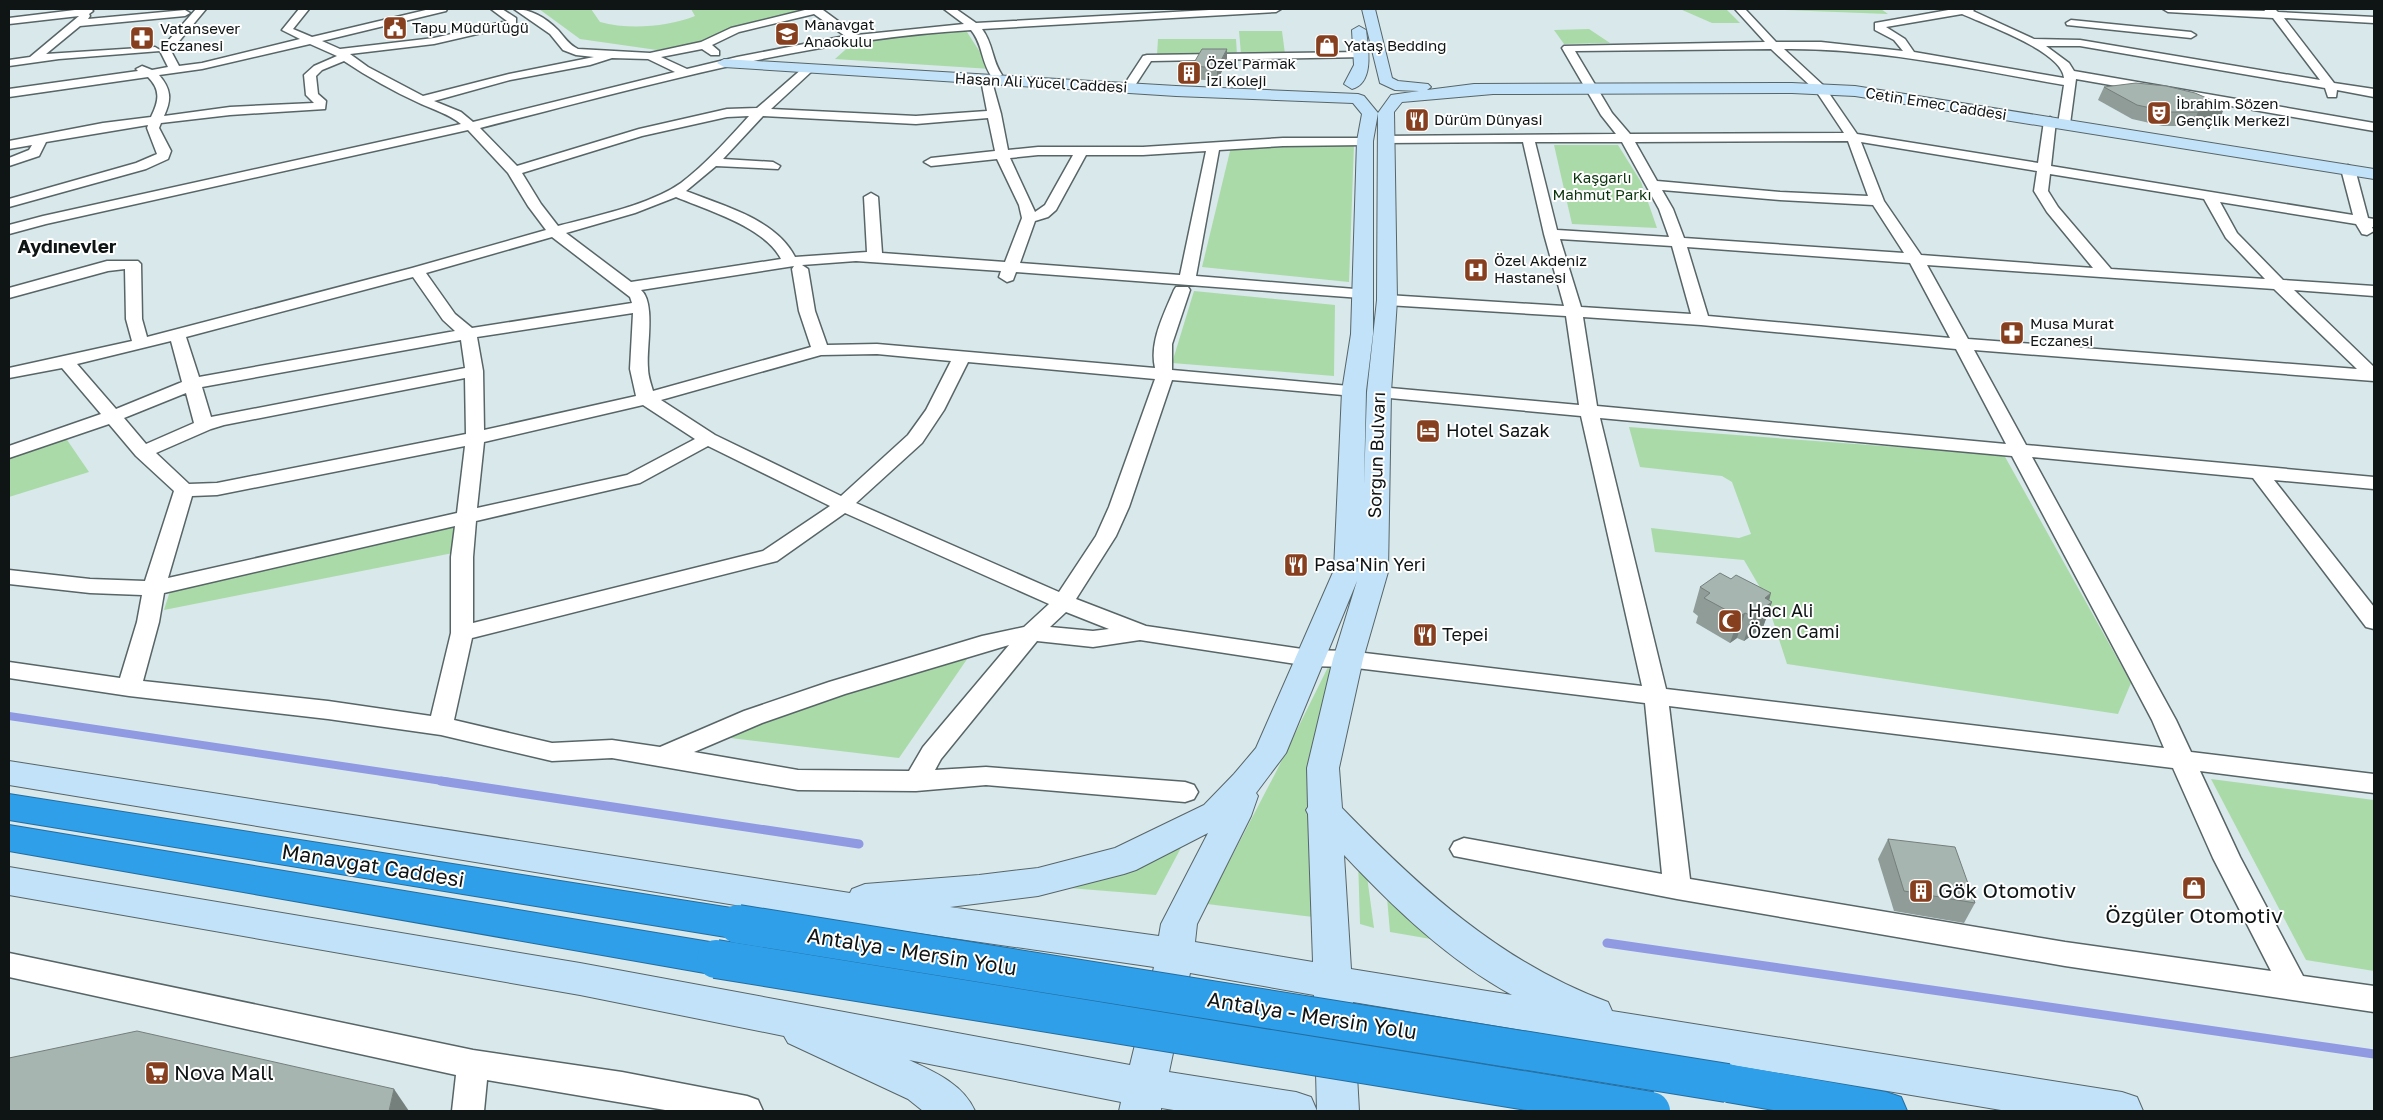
<svg xmlns="http://www.w3.org/2000/svg" width="2383" height="1120" viewBox="0 0 2383 1120" font-family="'Golos Text',sans-serif">
<rect width="100%" height="100%" fill="#d9e8eb"/>
<g fill="#aadaa7">
<path d="M539,9H591L600,22C629,30 667,27 695,16L691,9H811L736,28L717,39L657,50L580,39Z"/>
<polygon points="1680,9 1727,10 1740,23 1712,23"/>
<polygon points="1754,9 1881,9 1888,14 1755,9"/>
<polygon points="965,29 991,69 835,59 854,42"/>
<polygon points="1589,29 1610,43 1564,44 1554,30"/>
<polygon points="1239,31 1282,31 1285,54 1241,54"/>
<polygon points="1158,39 1236,39 1237,55 1157,55"/>
<polygon points="1354,144 1349,282 1202,267 1231,147"/>
<polygon points="1554,145 1618,145 1641,182 1657,228 1572,224"/>
<polygon points="1194,291 1335,305 1334,376 1172,363"/>
<polygon points="1629,427 2004,455 2131,683 2118,714 1787,664 1765,596 1744,560 1655,552 1651,528 1739,538 1751,534 1732,482 1722,476 1640,467"/>
<polygon points="65,437 89,472 9,497 9,457"/>
<polygon points="456,525 453,553 164,610 170,591"/>
<polygon points="974,649 899,758 705,735"/>
<polygon points="1332,659 1313,917 1207,904 1277,770"/>
<polygon points="2211,779 2374,800 2374,971 2306,960"/>
<polygon points="1184,842 1156,895 1057,887"/>
<polygon points="1358,858 1366,869 1374,928 1360,924"/>
<polygon points="1386,886 1460,944 1390,932"/>
</g>
<g fill="none" stroke-linecap="round" stroke-linejoin="round">
<polyline stroke="#8f9ae3" stroke-width="8" points="9,716 449,782"/>
<g stroke="#8f9ae3" stroke-width="9">
<polyline points="441,781 859,844"/>
<polyline points="1607,943 2374,1054"/>
</g>
<defs>
<g id="street">
<path d="M83,9H91L93,11L89,14L90,16L88,19L185,10L190,13L185,16L80,26L46,54L155,47L160,50L196,9H206L171,51L179,66L202,63L300,39L282,30L299,9H309L293,29L312,37L430,9H447L446,11L322,41L340,49L434,38L507,21L491,9H502L516,18V25L434,44L350,54L368,67L423,96L509,74L594,57L576,55L563,50L550,34L514,9C531,9 546,18 558,30C565,38 569,45 578,49L650,53L701,42L731,28L809,9H824L823,10L857,35L964,24L944,9H956L976,23L1227,9H1281L1276,12L982,29C993,43 992,61 1002,75L996,78L992,77C981,62 983,44 971,30C803,40 642,87 480,128L517,166L639,129L727,109L757,108L803,68L807,67L813,70L811,72L771,109L916,116L987,111L981,80L987,76L991,78L1001,114L1008,150L1038,147H1143L1283,138H1370L1371,141L1365,145L1283,146L1219,150L1196,276L1367,290L1369,293L1367,296L1361,298L1016,272L1013,280L1007,282L999,277L1001,271L856,261L802,265L808,269L815,311L827,345L877,344L1155,368C1149,342 1164,314 1174,290L1176,287H1188L1190,290L1172,344V370L1360,387L1363,391L1360,395L1354,396L1172,380L1129,507L1116,536L1076,599L1146,626L1309,650L1348,651L1642,686L1581,416L1379,397L1373,396L1370,392L1373,388L1379,387L1579,405L1566,316L1387,305L1381,303L1379,300L1381,297L1387,295L1564,306L1544,234L1523,142L1385,143L1379,139L1380,136L1616,134L1601,115L1562,48L1564,46L1765,42L1735,9H1745L1776,42H1821L1903,51L1894,40L1875,30V23L1954,9H1975L1973,11L2034,39L2080,40L2320,80L2273,18L2168,12L2163,9L2265,11L2264,9H2275L2278,12L2374,17V23L2284,18L2334,83L2374,89V97L2337,90L2336,97H2328L2325,88L2080,46H2046L2069,63L2074,71L2374,123V131L2076,79L2070,124L2064,128L2058,124L2064,85C1972,69 1878,48 1784,49L1824,86L1857,134L2038,163L2044,121L2050,117L2056,121L2051,166L2353,215L2341,169L2348,165L2355,169L2368,218L2374,219V227H2372L2374,231L2367,235L2362,234L2356,224L2220,202L2237,233L2283,280L2374,286V296L2294,290L2374,367V381L1974,350L2026,445L2374,477V489L2274,480L2374,607V629L2366,627L2253,478L2032,457L2176,720L2191,752L2374,774V793L2200,771L2240,857L2303,976L2374,986V1012L2065,966L1677,899L1454,856L1450,849L1454,842L1464,838L1662,874L1645,703L1348,667L1309,666L1140,640L1093,647L1037,641L941,759L935,770L986,767L1185,782L1194,785L1198,792L1194,799L1185,802L986,785L916,791L798,790L612,758L552,761L441,735L328,719L129,696L9,678V662L120,678L137,622L142,595L90,593L9,584V570L90,579L145,581L174,491L136,456L109,424L9,458V446L101,414L62,368L9,378V368L132,341L126,319L125,269L108,271L9,298V288L107,261H138L141,264L142,319L147,337L412,268L546,230L528,206L508,173L468,130L46,224L9,234V225L43,216L461,124C449,114 434,110 419,103C393,91 368,77 344,61L322,70L316,76L318,94L326,101L325,109L230,115L161,123L159,128L171,151L168,159L146,169L9,207V199L136,163L157,154L147,128L148,125L46,142L39,156L9,166V158L29,150L32,145L9,149V141L103,123L151,117C159,101 161,90 148,77L9,97V89L138,71L136,69L142,66L152,70L168,67L160,51L59,59L9,66V60L30,57L79,16L9,24V18ZM814,14L845,36L737,57L687,69L661,57L702,49L711,55H719V51L712,45L739,32ZM1962,14C1984,24 2062,51 2064,78L1914,52L1905,39L1886,27ZM310,44L337,56L314,66L304,75L306,95L314,103L230,107L164,116C172,99 171,89 159,75L202,69ZM1771,49L1816,91L1844,133L1630,134L1612,113L1575,51ZM612,58L648,59L675,72L473,122L461,112L434,101L510,80L590,65ZM749,116C728,139 706,164 681,183C650,205 595,216 558,226L541,204L522,173L642,136L727,117ZM763,116L916,124L988,118L995,151L931,158L924,162L931,166L997,159L1019,205L1022,218L1005,262L882,253L878,197L871,193L864,197L867,252L795,257C776,219 723,206 686,191L716,166L778,169L780,166L773,162L723,159ZM1848,141L1868,196L1780,192L1657,181L1635,142ZM1535,142H1622L1659,209L1669,237L1557,230ZM1861,142L2037,171L2034,191L2047,212L2093,268L1921,255L1884,201ZM1206,151L1180,275L1020,263L1035,221L1048,217L1056,210L1086,155H1143ZM1038,155H1073L1045,205L1035,212L1010,158ZM2050,174L2204,199L2226,238L2265,279L2111,269L2058,207L2048,191ZM1662,190L1780,200L1873,205L1904,253L1684,238L1673,209ZM676,197C707,210 765,227 781,259L631,282L566,233L635,213ZM552,237L630,297L632,303L472,328L455,314L426,273ZM1560,239L1672,246L1691,314L1581,307ZM1687,247L1910,263L1950,338L1708,316ZM1927,265L2274,289L2357,369L1968,339ZM794,266L792,269L799,311L811,347L653,391C651,384 648,376 648,368C646,348 656,303 641,290ZM413,277L443,320L455,331L199,377L186,337ZM633,313L630,369L636,396L484,430L483,371L477,337ZM1583,317L1701,325L1956,349L2006,444L1597,406ZM461,340L465,368L211,417L202,387ZM171,341L182,382L116,409L77,364ZM877,354L951,361L926,410L908,435L841,496L715,435L661,400L821,355ZM968,362L1155,379L1109,507L1096,536L1059,592L856,503L922,443L944,410ZM465,378L466,434L217,483L189,484L156,453L211,429L224,425ZM186,393L194,423L146,444L124,418ZM643,405L695,439L627,475L477,508L484,442ZM1600,418L2012,456L2152,720L2164,748L1666,689ZM465,446L457,513L168,578L192,496L217,495ZM708,446L830,506L763,551L473,623V557L476,521L640,483ZM845,513L1049,604L1024,627L982,636L829,682L744,711L660,747L612,740L552,743L454,720L472,638L777,561ZM455,526L451,557V633L431,716L328,701L143,681L159,622L164,593ZM1066,612L1109,629L1093,631L1050,627ZM1009,645L923,747L909,771L798,770L694,752L762,723L845,694ZM1669,706L2173,768L2213,858L2271,971L2065,942L1690,879Z"/>
<polygon points="2071,20 2191,32 2196,35 2191,38 2067,25 2066,23"/>
<polygon points="1361,52 1365,53 1365,57 1151,61 1136,84 1132,86 1126,82 1143,56 1147,55"/>
<polygon points="9,953 473,1050 622,1072 747,1096 758,1100 763,1111 671,1111 487,1080 484,1111 452,1111 456,1075 9,977"/>
</g>
<g id="secondary">
<path d="M1362,9H1375L1392,78L1398,81L1428,84L1431,87L1427,90L1474,84L1792,83L1855,86L2374,169V179L1855,96L1792,93L1493,94L1402,102L1394,112L1397,300L1391,392L1388,572L1363,659L1339,768L1342,808C1420,888 1501,963 1608,1002L1612,1011L2122,1092L2137,1097L2143,1111H2007L1353,1002L1359,1111H1317L1314,995L1190,973L1169,1072L1296,1092L1311,1097L1317,1111H1180L1161,1108V1111H1119L1121,1102L909,1060C935,1072 963,1084 975,1111H923L908,1099L788,1043L784,1036L580,995L9,895V867L580,963L1130,1065L1154,967L814,918L9,785V761L850,893L852,889L865,884L979,875L1038,868L1115,848L1204,805L1234,774L1256,748L1334,570L1342,391L1351,334L1357,141L1362,114L1353,103L1176,96L724,67L717,63L724,59L1176,86L1358,94L1364,96L1378,113L1391,95L1419,91L1395,90L1380,83ZM1378,113L1377,300L1367,392L1364,485L1366,391L1373,334V141ZM1357,581L1333,659L1307,768L1308,807L1306,810L1308,814L1313,962L1195,942L1197,924L1251,816L1258,796L1256,793L1286,753ZM1208,833L1161,924L1159,936L950,907L1038,896L1124,874L1136,870ZM1344,855C1394,908 1448,960 1512,995L1351,969Z"/>
<path d="M1359,26L1366,30C1368,47 1375,83 1352,89L1344,84L1354,65L1352,30Z"/>
</g>
<g id="highway">
<polygon points="9,794 738,909 751,913 756,924 751,935 738,939 9,820"/>
<polygon points="9,825 716,943 729,948 735,959 729,970 716,975 9,851"/>
<polygon points="1727,1064 1886,1092 1901,1097 1907,1111 1779,1111 1727,1102 1713,1096 1707,1083 1713,1070"/>
</g>
</defs>
<use href="#street" stroke="#586567" stroke-width="3"/>
<use href="#secondary" stroke="#586567" stroke-width="2"/>
<use href="#highway" stroke="#246e9f" stroke-width="2"/>
<use href="#street" fill="#fff" fill-rule="evenodd"/>
<use href="#secondary" fill="#c1e2f9" fill-rule="evenodd"/>
<use href="#highway" fill="#309fea" fill-rule="evenodd"/>
<defs>
<g id="highway-bridge">
<polyline points="738,924 1727,1083"/>
<polyline points="716,959 1651,1111"/>
</g>
</defs>
<use href="#highway-bridge" stroke="#246e9f" stroke-width="40" stroke-linecap="butt"/>
<use href="#highway-bridge" stroke="#309fea" stroke-width="38"/>
</g>
<g fill="#909c98">
<polygon points="1227,61 1217,81 1192,79 1192,66"/>
<polygon points="2104,87 2225,106 2219,120 2192,126 2163,126 2132,119 2098,100"/>
<polygon points="1731,579 1772,602 1763,627 1744,641 1737,638 1730,643 1696,623 1698,616 1693,612 1700,587"/>
<polygon points="1888,839 1975,903 1964,923 1894,911 1878,859"/>
</g>
<g fill="#757f7c">
<polygon points="1227,49 1227,61 1217,81 1217,68"/>
<polygon points="2225,106 2219,120 2192,126 2198,112"/>
<polygon points="1771,593 1768,605 1772,602 1763,627 1744,641 1752,616 1765,598"/>
<polygon points="1745,613 1737,638 1730,643 1739,617"/>
<polygon points="394,1089 409,1111 389,1111"/>
</g>
<g fill="#a7b5b1" stroke="#757f7c">
<polygon points="1202,49 1227,49 1217,68 1192,66"/>
<polygon points="2136,83 2166,86 2195,93 2225,106 2198,112 2169,112 2137,105 2104,87"/>
<polygon points="1720,573 1731,579 1736,575 1771,593 1765,598 1772,602 1752,616 1745,613 1739,617 1704,598 1710,593 1700,587"/>
<polygon points="1888,839 1955,847 1975,903 1904,891"/>
<polygon points="137,1031 394,1089 389,1111 9,1111 9,1058"/>
</g>
<defs>
<symbol id="civic-square" viewBox="-11 -11 22 22"><rect x="-9" y="-9" width="18" height="18" rx="4" fill="#87401f" stroke="#fff"/><path d="M-.6-6.5H3V-4.5H.6V-3L4-1V1h2V6H-6V1h2V-1L-.6-3ZM-1.2 2.5V6h2.4V2.5Z" fill="#fff"/></symbol>
<symbol id="school-square" viewBox="-11 -11 22 22"><rect x="-9" y="-9" width="18" height="18" rx="4" fill="#87401f" stroke="#fff"/><path d="M0-5L7-2L0 1L-7-2ZM-4 1L0 2.5L4 1V4Q0 6-4 4Z" fill="#fff"/></symbol>
<symbol id="pharmacy-square" viewBox="-11 -11 22 22"><rect x="-9" y="-9" width="18" height="18" rx="4" fill="#87401f" stroke="#fff"/><path d="M-2-6h4v4h4v4h-4v4h-4v-4h-4v-4h4Z" fill="#fff"/></symbol>
<symbol id="shop-square" viewBox="-11 -11 22 22"><rect x="-9" y="-9" width="18" height="18" rx="4" fill="#87401f" stroke="#fff"/><path d="M-5-2.5h2.3a2.7 3.5 0 0 1 5.4 0H5L5.5 6h-11ZM-1.5-2.5h3a1.5 2.3 0 0 0-3 0Z" fill="#fff"/></symbol>
<symbol id="building-square" viewBox="-11 -11 22 22"><rect x="-9" y="-9" width="18" height="18" rx="4" fill="#87401f" stroke="#fff"/><path d="M-4-6H4V6H1V3H-1V6H-4ZM-2.5-4.3h1.7v1.8h-1.7ZM.8-4.3h1.7v1.8H.8ZM-2.5-1h1.7V.8h-1.7ZM.8-1h1.7V.8H.8Z" fill="#fff"/></symbol>
<symbol id="theatre-square" viewBox="-11 -11 22 22"><rect x="-9" y="-9" width="18" height="18" rx="4" fill="#87401f" stroke="#fff"/><path d="M-5-5.5Q0-4 5-5.5V0Q5 5 0 6Q-5 5-5 0ZM-3.3-2.5H-1v1.5H-3.3ZM1-2.5H3.3v1.5H1ZM-2.8 1Q0 5.5 2.8 1Z" fill="#fff"/></symbol>
<symbol id="restaurant-square" viewBox="-11 -11 22 22"><rect x="-9" y="-9" width="18" height="18" rx="4" fill="#87401f" stroke="#fff"/><path d="M-5-6h1v4h1v-4h1v4h1v-4h1v5L-1.5 .5V6h-2V.5L-5-1ZM5-6V6H3V1.5H1.5Q1.5-4 5-6Z" fill="#fff"/></symbol>
<symbol id="hospital-square" viewBox="-11 -11 22 22"><rect x="-9" y="-9" width="18" height="18" rx="4" fill="#87401f" stroke="#fff"/><path d="M-5-5h3v3.5h4V-5h3V5h-3V1.5h-4V5h-3Z" fill="#fff"/></symbol>
<symbol id="hotel-square" viewBox="-11 -11 22 22"><rect x="-9" y="-9" width="18" height="18" rx="4" fill="#87401f" stroke="#fff"/><path d="M-6-4.5h1.5V1H6V5H4.5V3h-9V5H-6ZM-4 0a1.8 1.8 0 1 1 3.6 0ZM.5 0V-2.5h3Q6-2.5 6 0Z" fill="#fff"/></symbol>
<symbol id="mosque-square" viewBox="-11 -11 22 22"><rect x="-9" y="-9" width="18" height="18" rx="4" fill="#87401f" stroke="#fff"/><path d="M3.5-4.9A6 6 0 1 0 3.5 4.9A5 5 0 1 1 3.5-4.9Z" fill="#fff"/></symbol>
<symbol id="supermarket-square" viewBox="-11 -11 22 22"><rect x="-9" y="-9" width="18" height="18" rx="4" fill="#87401f" stroke="#fff"/><path d="M-6-5.5h2.5l.6 2H6L4.5 2H-2.5L-4.4-4H-6ZM-1.5 3.2a1.3 1.3 0 1 0 .1 0ZM3 3.2a1.3 1.3 0 1 0 .1 0Z" fill="#fff"/></symbol>
</defs>
<g fill-rule="evenodd">
<use href="#civic-square" x="381" y="14" width="28" height="28"/>
<use href="#school-square" x="773" y="20" width="28" height="28"/>
<use href="#pharmacy-square" x="128" y="24" width="28" height="28"/>
<use href="#shop-square" x="1313" y="32" width="28" height="28"/>
<use href="#building-square" x="1175" y="59" width="28" height="28"/>
<use href="#theatre-square" x="2145" y="99" width="28" height="28"/>
<use href="#restaurant-square" x="1403" y="106" width="28" height="28"/>
<use href="#hospital-square" x="1462" y="256" width="28" height="28"/>
<use href="#pharmacy-square" x="1998" y="319" width="28" height="28"/>
<use href="#hotel-square" x="1414" y="417" width="28" height="28"/>
<use href="#restaurant-square" x="1282" y="551" width="28" height="28"/>
<use href="#mosque-square" x="1716" y="607" width="28" height="28"/>
<use href="#restaurant-square" x="1411" y="621" width="28" height="28"/>
<use href="#shop-square" x="2180" y="874" width="28" height="28"/>
<use href="#building-square" x="1907" y="877" width="28" height="28"/>
<use href="#supermarket-square" x="143" y="1059" width="28" height="28"/>
</g>
<g text-anchor="middle" stroke-width="4" stroke-linejoin="round" paint-order="stroke">
<g font-size="15" fill="#0f1415" stroke="#fff" text-anchor="start">
<text x="804" y="30">Manavgat<tspan x="804" dy="17">Anaokulu</tspan></text>
<text x="412" y="33">Tapu Müdürlüğü</text>
<text x="160" y="34">Vatansever<tspan x="160" dy="17">Eczanesi</tspan></text>
<text x="1344" y="51">Yataş Bedding</text>
<text x="1206" y="69">Özel Parmak<tspan x="1206" dy="17">İzi Koleji</tspan></text>
<text x="2176" y="109">İbrahim Sözen<tspan x="2176" dy="17">Gençlik Merkezi</tspan></text>
<text x="1434" y="125">Dürüm Dünyasi</text>
<text x="1494" y="266">Özel Akdeniz<tspan x="1494" dy="17">Hastanesi</tspan></text>
<text x="2030" y="329">Musa Murat<tspan x="2030" dy="17">Eczanesi</tspan></text>
</g>
<g font-size="15" fill="#0f1415" stroke="#fff">
<text transform="translate(1041 83) rotate(3)" y="5">Hasan Ali Yücel Caddesi</text>
<text transform="translate(1936 104) rotate(9)" y="5">Cetin Emec Caddesi</text>
</g>
<g font-size="15" fill="#0a350c" stroke="#fff">
<text x="1602" y="183">Kaşgarlı<tspan x="1602" dy="17">Mahmut Parkı</tspan></text>
</g>
<g font-size="18" fill="#0f1415" stroke="#fff" text-anchor="start">
<text x="1446" y="437">Hotel Sazak</text>
<text x="1314" y="571">Pasa'Nin Yeri</text>
<text x="1748" y="617">Hacı Ali<tspan x="1748" dy="21">Özen Cami</tspan></text>
<text x="1442" y="641">Tepei</text>
</g>
<g font-size="18" fill="#0f1415" stroke="#fff">
<text transform="translate(1377 455) rotate(-88)" y="6">Sorgun Bulvarı</text>
</g>
<g font-size="19" font-weight="bold" fill="#0f1415" stroke="#fff">
<text x="67" y="253">Aydınevler</text>
</g>
<g font-size="21" fill="#0f1415" stroke="#fff">
<text transform="translate(373 866) rotate(9)" y="7">Manavgat Caddesi</text>
<text transform="translate(912 952) rotate(9)" y="7">Antalya - Mersin Yolu</text>
<text transform="translate(1312 1016) rotate(9)" y="7">Antalya - Mersin Yolu</text>
</g>
<g font-size="21" fill="#0f1415" stroke="#fff" text-anchor="start">
<text x="1938" y="898">Gök Otomotiv</text>
<text x="2194" y="923" text-anchor="middle">Özgüler Otomotiv</text>
<text x="174" y="1080">Nova Mall</text>
</g>
</g>
<rect width="2383" height="1120" fill="none" stroke="#0f1415" stroke-width="20"/>
</svg>
